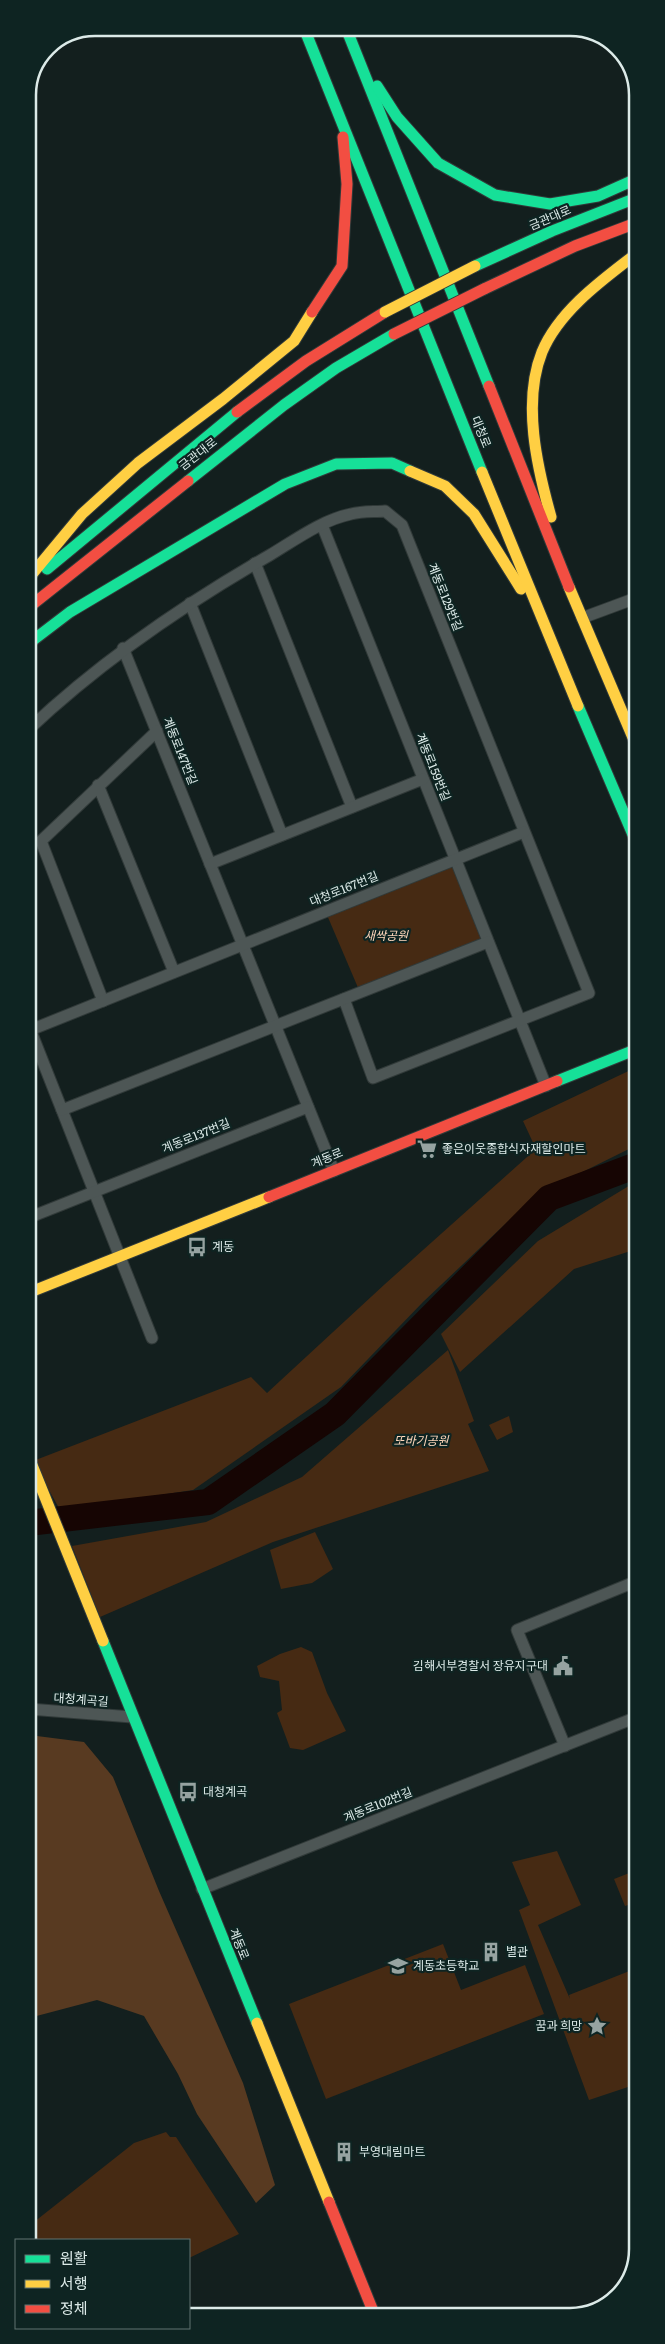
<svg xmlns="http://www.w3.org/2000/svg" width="665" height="2344" viewBox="0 0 665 2344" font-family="Literata,'Noto Sans KR',serif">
<rect width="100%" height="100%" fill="#131f1e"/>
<g fill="#462a13">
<polygon points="455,865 485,939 359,990 327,915"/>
<polygon points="637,1067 637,1145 536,1195 423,1302 341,1387 193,1490 60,1510 33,1461 251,1377 267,1393 385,1284 536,1149 523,1121"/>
<polygon points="637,1181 637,1249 574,1269 460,1372 441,1334 538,1241"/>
<polygon points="448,1350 474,1421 468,1424 489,1471 273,1542 100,1617 72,1546 206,1522 302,1477"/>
<polygon points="509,1416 513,1432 497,1440 489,1425"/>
<polygon points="315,1532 333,1569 312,1583 281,1589 270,1550"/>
<polygon points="301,1647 312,1652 327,1693 346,1731 303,1750 290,1748 277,1713 282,1710 279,1681 260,1677 257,1666 280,1654"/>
<polygon points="557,1851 581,1905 538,1925 570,1999 569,1995 637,1968 637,2084 589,2100 519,1910 530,1905 512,1862"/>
<polygon points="637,1870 637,1902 625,1906 614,1879"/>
<polygon points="443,1944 461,1990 525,1965 544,2014 326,2099 289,2004"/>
<polygon points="166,2132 170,2137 176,2137 239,2234 189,2258 189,2240 29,2240 29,2226 134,2143"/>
</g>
<polygon fill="#583a21" points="29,1735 84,1742 113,1777 159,1891 243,2083 275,2185 256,2203 197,2114 178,2074 144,2016 97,2000 29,2018"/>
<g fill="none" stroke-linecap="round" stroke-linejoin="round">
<polyline stroke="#160503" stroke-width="26" points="28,1523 208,1502 335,1414 549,1198 637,1165"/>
<defs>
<g id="street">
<polyline points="322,525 546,1086"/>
<polyline points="255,563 352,807"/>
<polyline points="190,603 282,835"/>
<polyline points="582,618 636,598"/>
<polyline points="123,648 334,1171"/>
<path d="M28,730C101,661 183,605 270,555C295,540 322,520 351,514C362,511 374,512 385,511L402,525L589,993L373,1078L344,999"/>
<polyline points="98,785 174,972"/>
<polyline points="210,864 423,779"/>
<polyline points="103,1001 41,841 157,731"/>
<polyline points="28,1024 152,1338"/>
<polyline points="28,1031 524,832"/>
<polyline points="62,1110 488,942"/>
<polyline points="28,1218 308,1107"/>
<polyline points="29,1709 132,1717"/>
<polyline points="565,1746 517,1630 637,1581"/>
<polyline points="202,1889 637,1717"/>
</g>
<g id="fast">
<polyline points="304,28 482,472"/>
<polyline points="346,28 489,386"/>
<polyline points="377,86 397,117 438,163 495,195 550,204 598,196 636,179"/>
<polyline points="475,266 552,231 636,198"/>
<polyline points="188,481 284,405 336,368 394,334"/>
<polyline points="47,569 237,412"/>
<polyline points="28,644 70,612 285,484 336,464 392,463 410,471"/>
<polyline points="578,706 637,844"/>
<polyline points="557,1081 637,1049"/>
<polyline points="103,1641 257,2023"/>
</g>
<g id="slow">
<polyline points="410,471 445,486 474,514 521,589"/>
<polyline points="482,472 578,706"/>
<path d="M551,517C537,467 522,402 542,352C559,311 602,280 636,254"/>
<polyline points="28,579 82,514 138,463 223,399 294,341 312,312"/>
<polyline points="569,587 637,747"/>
<polyline points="28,1293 269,1197"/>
<polyline points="28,1455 103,1641"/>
<polyline points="257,2023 329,2202"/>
</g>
<g id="jam">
<polyline points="484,289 575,246 636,223"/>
<polyline points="312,312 342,266 347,184 343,137"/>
<polyline points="489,386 569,587"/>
<polyline points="237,412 306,361 385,312"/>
<polyline points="28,608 188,481"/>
<polyline points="269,1197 557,1081"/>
<polyline points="329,2202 375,2316"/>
</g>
</defs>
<use href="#street" stroke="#313a39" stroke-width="13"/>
<use href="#fast" stroke="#313a39" stroke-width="13"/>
<use href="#slow" stroke="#313a39" stroke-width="13"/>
<use href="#jam" stroke="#313a39" stroke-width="13"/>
<use href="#street" stroke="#4d5655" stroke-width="11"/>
<use href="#fast" stroke="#16e098" stroke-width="11"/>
<use href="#slow" stroke="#ffcf43" stroke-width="11"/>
<use href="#jam" stroke="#f24e42" stroke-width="11"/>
<defs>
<polyline id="slow-bridge" points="385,312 475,266"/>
<polyline id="jam-bridge" points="394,334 484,289"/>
</defs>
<use href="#slow-bridge" stroke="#313a39" stroke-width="13" stroke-linecap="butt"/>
<use href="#jam-bridge" stroke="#313a39" stroke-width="13" stroke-linecap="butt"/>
<use href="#slow-bridge" stroke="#ffcf43" stroke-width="11"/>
<use href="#jam-bridge" stroke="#f24e42" stroke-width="11"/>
</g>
<defs>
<symbol id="supermarket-bare" viewBox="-9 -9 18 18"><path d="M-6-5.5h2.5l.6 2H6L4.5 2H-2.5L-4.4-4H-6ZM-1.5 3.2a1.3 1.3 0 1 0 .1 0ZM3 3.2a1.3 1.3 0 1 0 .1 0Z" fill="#96a3a1" stroke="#0e2422" stroke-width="2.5" paint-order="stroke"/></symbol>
<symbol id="bus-bare" viewBox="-9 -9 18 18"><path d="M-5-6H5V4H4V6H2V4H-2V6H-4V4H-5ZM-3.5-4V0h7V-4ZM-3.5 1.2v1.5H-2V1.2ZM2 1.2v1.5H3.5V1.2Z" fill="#96a3a1" stroke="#0e2422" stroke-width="2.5" paint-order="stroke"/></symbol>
<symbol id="civic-bare" viewBox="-9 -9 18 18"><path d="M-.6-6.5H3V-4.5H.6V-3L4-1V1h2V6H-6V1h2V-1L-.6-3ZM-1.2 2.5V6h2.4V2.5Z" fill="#96a3a1" stroke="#0e2422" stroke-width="2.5" paint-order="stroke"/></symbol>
<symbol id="building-bare" viewBox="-9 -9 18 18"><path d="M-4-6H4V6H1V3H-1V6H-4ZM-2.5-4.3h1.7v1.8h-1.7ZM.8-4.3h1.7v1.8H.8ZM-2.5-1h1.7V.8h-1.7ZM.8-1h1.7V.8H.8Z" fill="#96a3a1" stroke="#0e2422" stroke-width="2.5" paint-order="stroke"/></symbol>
<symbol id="school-bare" viewBox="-9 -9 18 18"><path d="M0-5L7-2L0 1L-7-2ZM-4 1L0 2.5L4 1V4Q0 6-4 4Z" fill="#96a3a1" stroke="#0e2422" stroke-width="2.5" paint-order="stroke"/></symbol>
<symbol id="sight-bare" viewBox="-9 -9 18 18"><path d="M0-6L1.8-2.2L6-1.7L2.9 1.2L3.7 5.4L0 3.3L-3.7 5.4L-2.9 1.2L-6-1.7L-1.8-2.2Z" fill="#96a3a1" stroke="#0e2422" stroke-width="2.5" paint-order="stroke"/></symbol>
</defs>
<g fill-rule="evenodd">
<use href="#supermarket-bare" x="413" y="1135" width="28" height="28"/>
<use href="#bus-bare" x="183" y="1233" width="28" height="28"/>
<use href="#civic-bare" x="549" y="1652" width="28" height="28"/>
<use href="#bus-bare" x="174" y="1778" width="28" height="28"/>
<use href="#building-bare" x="477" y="1938" width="28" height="28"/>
<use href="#school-bare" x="384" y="1952" width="28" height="28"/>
<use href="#sight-bare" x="583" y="2012" width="28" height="28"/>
<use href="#building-bare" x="330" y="2138" width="28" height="28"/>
</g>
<g text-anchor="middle" stroke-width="4.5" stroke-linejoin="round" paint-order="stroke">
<g font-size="12" fill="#dceae8" stroke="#0e2422">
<text transform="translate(550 218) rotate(-23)" y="4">금관대로</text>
<text transform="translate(481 432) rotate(68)" y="4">대청로</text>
<text transform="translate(198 454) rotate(-38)" y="4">금관대로</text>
<text transform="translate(445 597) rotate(68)" y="4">계동로129번길</text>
<text transform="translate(180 751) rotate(68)" y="4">계동로147번길</text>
<text transform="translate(433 767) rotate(68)" y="4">계동로159번길</text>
<text transform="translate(344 889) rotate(-22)" y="4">대청로167번길</text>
<text transform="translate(196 1136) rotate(-22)" y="4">계동로137번길</text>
<text transform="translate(327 1158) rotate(-22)" y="4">계동로</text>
<text transform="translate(81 1700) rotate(4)" y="4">대청계곡길</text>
<text transform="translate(378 1805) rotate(-22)" y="4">계동로102번길</text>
<text transform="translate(239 1944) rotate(68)" y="4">계동로</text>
</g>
<g font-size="12" font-style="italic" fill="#ffd7bb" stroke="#0e2422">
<text x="386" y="940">새싹공원</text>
<text x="421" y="1445">또바기공원</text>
</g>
<g font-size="12" fill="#dceae8" stroke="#0e2422" text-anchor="start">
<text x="442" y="1153">좋은이웃종합식자재할인마트</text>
<text x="212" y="1251">계동</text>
<text x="548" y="1670" text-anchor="end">김해서부경찰서 장유지구대</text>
<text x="203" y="1796">대청계곡</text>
<text x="506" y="1956">별관</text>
<text x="413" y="1970">계동초등학교</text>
<text x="582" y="2030" text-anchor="end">꿈과 희망</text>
<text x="359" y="2156">부영대림마트</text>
</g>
</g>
<path d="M0 0H665V2344H0ZM95 36H570A59 59 0 0 1 629 95V2249A59 59 0 0 1 570 2308H95A59 59 0 0 1 36 2249V95A59 59 0 0 1 95 36Z" fill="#0e2422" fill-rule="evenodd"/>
<path fill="none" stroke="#dceae8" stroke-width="2.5" d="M95 36H570A59 59 0 0 1 629 95V2249A59 59 0 0 1 570 2308H95A59 59 0 0 1 36 2249V95A59 59 0 0 1 95 36Z"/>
<rect x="15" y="2239" width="175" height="90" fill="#0e2422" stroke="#607371"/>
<rect x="25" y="2255" width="25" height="8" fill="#16e098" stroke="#607371"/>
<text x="60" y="2264" font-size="15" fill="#dceae8">원활</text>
<rect x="25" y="2280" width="25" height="8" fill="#ffcf43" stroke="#607371"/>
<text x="60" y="2289" font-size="15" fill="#dceae8">서행</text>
<rect x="25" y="2305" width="25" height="8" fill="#f24e42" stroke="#607371"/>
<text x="60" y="2314" font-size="15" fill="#dceae8">정체</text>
</svg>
